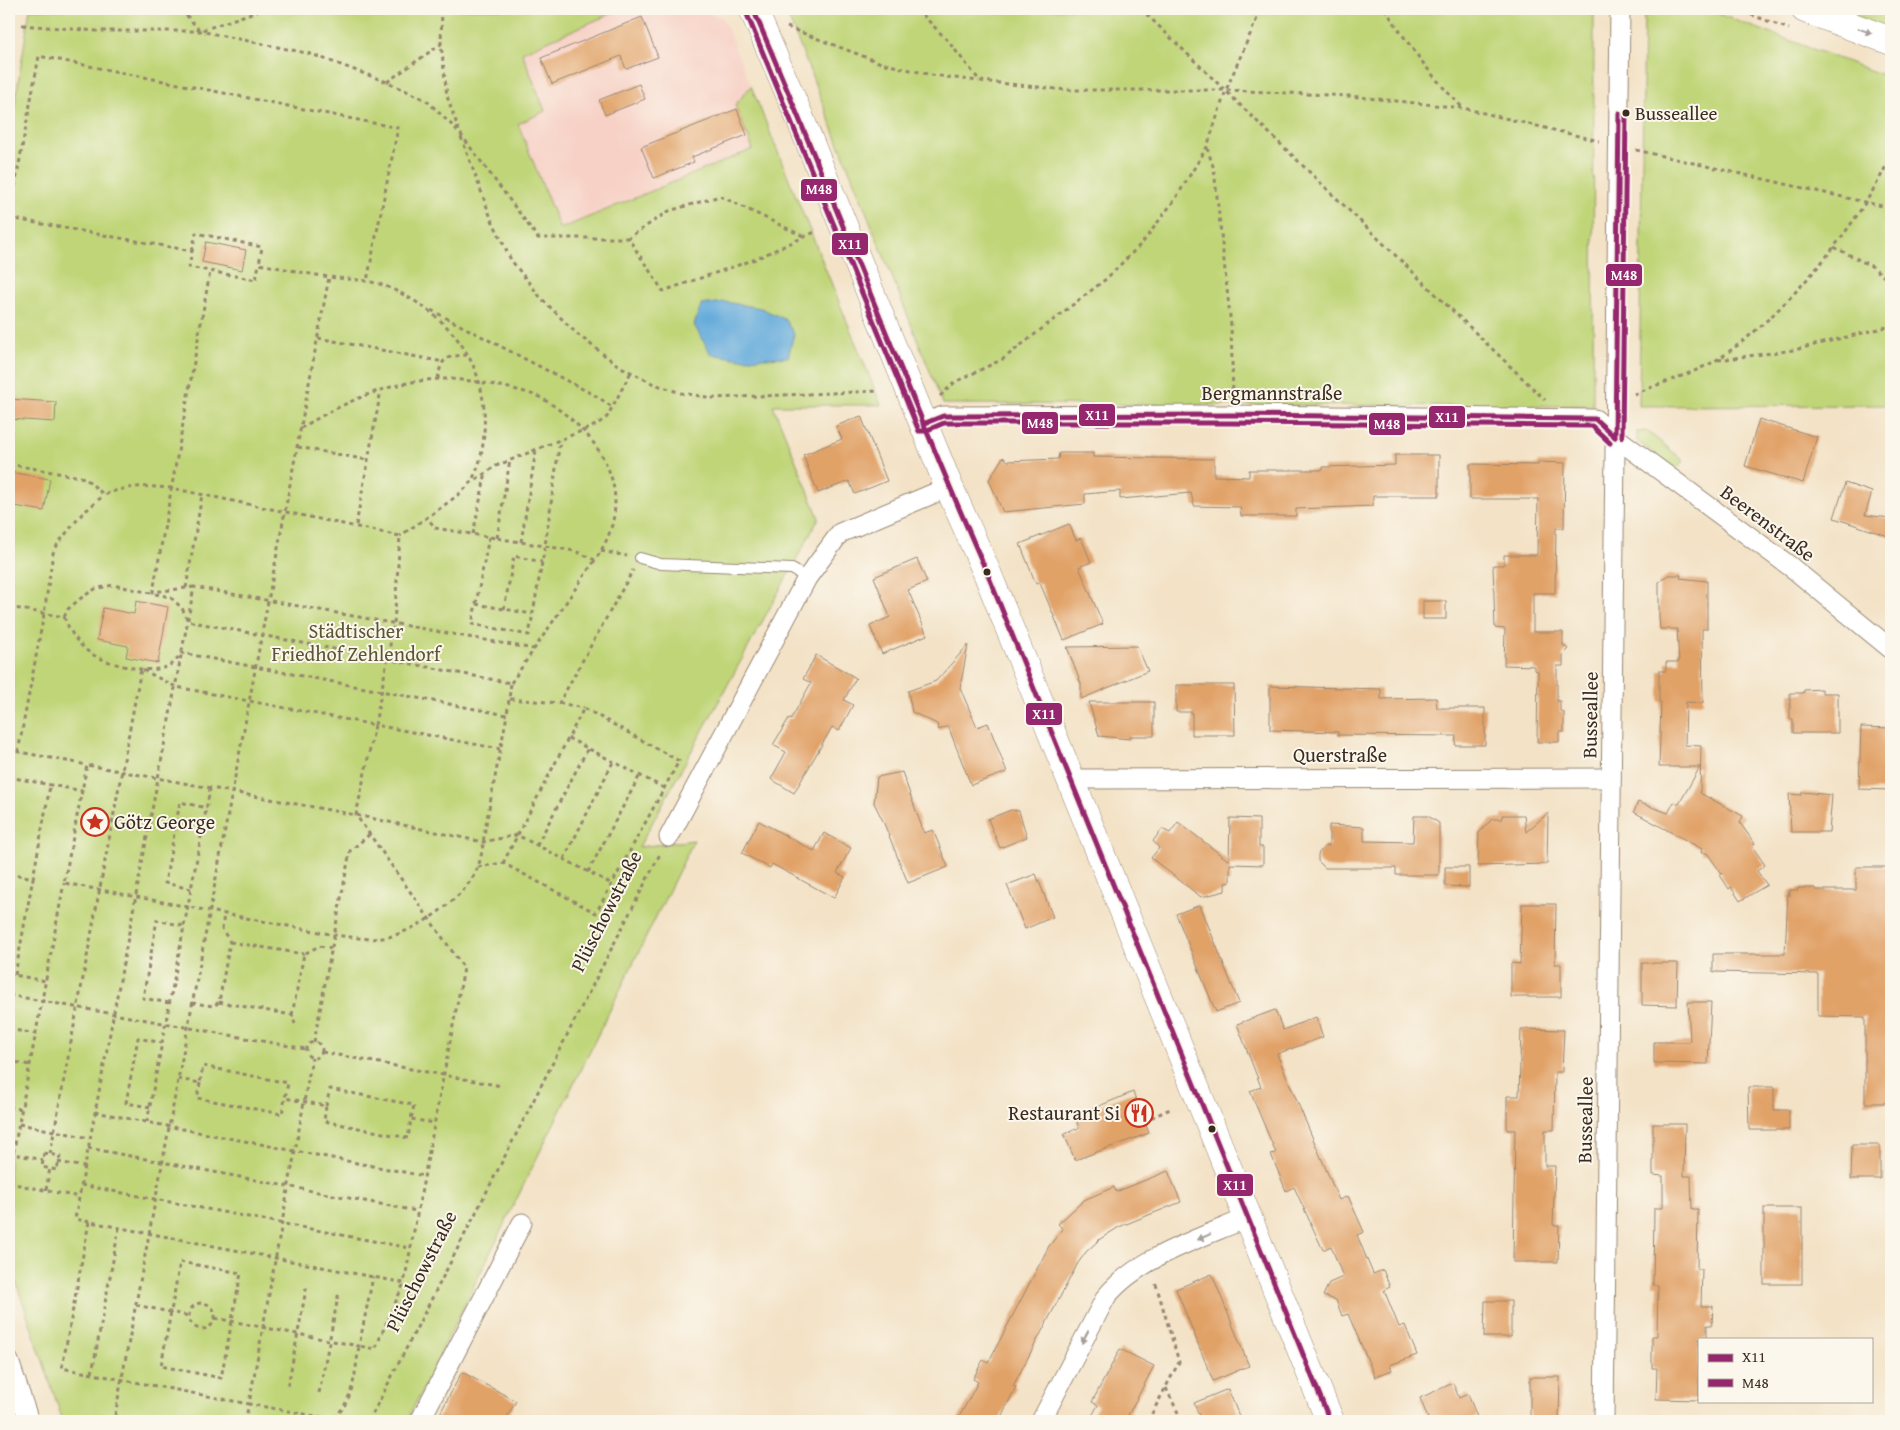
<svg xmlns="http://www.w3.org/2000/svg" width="1900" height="1430" viewBox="0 0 1900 1430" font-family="'Gentium Book Plus',serif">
<rect width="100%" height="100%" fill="#fbf7ec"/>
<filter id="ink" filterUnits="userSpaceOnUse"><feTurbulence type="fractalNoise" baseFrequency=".02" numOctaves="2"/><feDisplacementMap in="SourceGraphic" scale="10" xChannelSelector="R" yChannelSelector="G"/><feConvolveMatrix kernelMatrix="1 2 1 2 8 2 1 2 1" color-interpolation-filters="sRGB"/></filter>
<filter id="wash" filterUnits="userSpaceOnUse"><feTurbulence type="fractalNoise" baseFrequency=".0096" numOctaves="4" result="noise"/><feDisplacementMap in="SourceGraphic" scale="20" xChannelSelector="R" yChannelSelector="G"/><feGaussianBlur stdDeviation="1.12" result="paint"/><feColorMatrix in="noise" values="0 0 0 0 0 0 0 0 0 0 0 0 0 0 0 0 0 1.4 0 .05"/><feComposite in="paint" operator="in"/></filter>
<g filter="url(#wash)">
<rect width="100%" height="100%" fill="#f3e2c6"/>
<polygon fill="#f7d1c6" points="622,9 683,9 722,17 751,86 735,105 753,148 560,229 518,123 545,111 522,52"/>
<g fill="#c0d578" stroke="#7e804b">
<polygon points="30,9 622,9 522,52 545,111 518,124 560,229 753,149 735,105 751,86 881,405 773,405 819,518 639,847 694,840 407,1421 63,1421 9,1261 9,140"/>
<polygon points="785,9 1594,9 1593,406 943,404"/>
<polygon points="1644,9 1705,9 1891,78 1891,405 1639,406"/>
<polygon points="1833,9 1891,9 1891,30"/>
<polygon points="1647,431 1684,461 1675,470 1637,441 1637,432"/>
</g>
<polygon fill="#65abdb" stroke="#506a7c" points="725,302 761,308 786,320 794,334 788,357 741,359 711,354 694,325 701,305"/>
<g id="blocks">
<g fill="#e1a268">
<polygon points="642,17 658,57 626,69 621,56 552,84 541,58"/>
<polygon points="639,84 645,99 605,115 599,100"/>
<polygon points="737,109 747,135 692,157 694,162 654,178 641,147"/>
<polygon points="206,242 246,250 242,270 202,262"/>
<polygon points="9,399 56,402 55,422 9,419"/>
<polygon points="861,416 887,481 855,494 849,481 818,493 803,455 842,439 836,426"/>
<polygon points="1759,419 1817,437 1803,483 1745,466"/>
<polygon points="1059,453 1093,453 1093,457 1214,459 1214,476 1249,477 1249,470 1323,470 1323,467 1395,465 1395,455 1439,455 1439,496 1373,496 1373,506 1296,509 1296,516 1241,516 1240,507 1194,506 1191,493 1120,499 1120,491 1085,494 1085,504 1003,512 989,480 1003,457 1008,461 1058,459"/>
<polygon points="1538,462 1565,463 1564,528 1556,528 1555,593 1533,593 1533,632 1563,632 1563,645 1568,649 1563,654 1563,666 1557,666 1557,701 1560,701 1560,711 1564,712 1564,732 1559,732 1559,742 1537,742 1538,671 1534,670 1534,666 1504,665 1505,629 1495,628 1493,565 1504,565 1504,555 1537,555 1538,499 1470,499 1470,464 1538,465"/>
<polygon points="9,472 50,479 44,511 9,505"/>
<polygon points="1845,483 1872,492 1865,515 1891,518 1891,537 1834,518"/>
<polygon points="1069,524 1076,540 1081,538 1091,562 1079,567 1103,624 1064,640 1040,583 1036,584 1020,544"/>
<polygon points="917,559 927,582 908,590 927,635 882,654 870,626 890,617 874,577"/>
<polygon points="1668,575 1681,575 1680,578 1707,581 1707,629 1702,629 1703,703 1686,702 1685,745 1701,746 1700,793 1743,816 1740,823 1755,844 1752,846 1765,865 1757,871 1767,885 1740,901 1731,887 1729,889 1720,875 1722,874 1707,853 1701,853 1702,849 1634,812 1638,802 1668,813 1674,802 1679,804 1700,767 1659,767 1661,702 1659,702 1659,671 1666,671 1666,662 1679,662 1677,629 1660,629 1659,617 1659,582"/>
<polygon points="136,601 168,607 158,663 126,657 128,646 97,640 103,608 134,614"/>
<rect x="1423" y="601" width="23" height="18"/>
<polygon points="968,645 960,688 977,727 988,723 1007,772 971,785 948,726 939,730 937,724 912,712 908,691 936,681"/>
<polygon points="1137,646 1148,671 1081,699 1081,684 1067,647"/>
<polygon points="816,655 856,678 844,700 853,705 839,731 832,727 794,793 771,779 786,752 773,745 789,718 791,719 811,683 803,679"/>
<polygon points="1176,685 1234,685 1235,735 1192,735 1192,712 1176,712"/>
<polygon points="1270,686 1381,689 1381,699 1436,698 1437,708 1485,708 1485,745 1455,745 1456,736 1338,735 1338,732 1270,730"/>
<polygon points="1822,689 1822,693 1838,693 1838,733 1793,733 1793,719 1790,719 1790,693 1804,693 1804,690"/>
<polygon points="1089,702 1154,702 1154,736 1130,736 1130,739 1099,736"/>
<polygon points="1861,727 1891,728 1891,790 1859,789"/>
<polygon points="902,772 924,833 933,830 948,867 908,883 883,821 874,803 877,777"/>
<polygon points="1802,792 1832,795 1829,832 1791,832 1789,794 1802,795"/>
<polygon points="1011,810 1019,811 1027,837 1000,848 988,819"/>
<polygon points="1548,813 1547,864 1478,866 1479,833 1492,819 1502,819 1502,815 1524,815 1526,832"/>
<polygon points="1414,816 1428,816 1439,823 1439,875 1396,875 1396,868 1325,868 1318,861 1318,854 1325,846 1329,846 1329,825 1364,827 1364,841 1413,842"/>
<polygon points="1230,818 1259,819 1259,847 1263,847 1263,865 1230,864 1230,882 1225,883 1225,891 1201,897 1151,858 1159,848 1153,841 1162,829 1170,833 1178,822 1229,861"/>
<polygon points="759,821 814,851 824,833 851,848 837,873 845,877 834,898 772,864 770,868 742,853"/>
<polygon points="1445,867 1469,867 1469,887 1445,886"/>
<polygon points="1856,867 1891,867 1891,1103 1865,1103 1865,1017 1818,1016 1818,974 1713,972 1713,954 1785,954 1788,892 1790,896 1790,890 1798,890 1798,888 1815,888 1815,890 1856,890"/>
<polygon points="1036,874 1053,917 1025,929 1007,885"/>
<polygon points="1522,904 1556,904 1555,964 1561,964 1561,997 1511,997 1511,963 1520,964"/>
<polygon points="1200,905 1239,1003 1216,1012 1176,914"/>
<polygon points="1642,963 1678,963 1677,1006 1642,1005"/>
<polygon points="1688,1002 1711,1002 1708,1064 1654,1063 1654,1042 1690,1042"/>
<polygon points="1275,1010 1283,1030 1316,1017 1323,1037 1277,1054 1339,1200 1348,1196 1364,1232 1357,1235 1373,1274 1383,1270 1390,1287 1384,1290 1399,1327 1405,1325 1417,1355 1390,1365 1392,1370 1375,1377 1348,1314 1342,1316 1336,1300 1323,1296 1329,1283 1343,1277 1331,1246 1323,1250 1294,1187 1286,1191 1271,1154 1276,1153 1250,1091 1261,1087 1237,1024"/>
<polygon points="1521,1029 1564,1030 1562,1072 1555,1072 1554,1130 1545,1130 1545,1166 1555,1166 1553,1225 1559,1225 1558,1262 1513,1262 1515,1130 1507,1130 1507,1096 1519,1096"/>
<polygon points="1748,1087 1774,1087 1774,1110 1789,1110 1789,1130 1749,1130"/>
<polygon points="1133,1092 1149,1133 1075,1160 1064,1134 1079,1128 1075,1116"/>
<polygon points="1653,1124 1685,1124 1684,1176 1691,1176 1692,1209 1698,1209 1697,1269 1702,1269 1701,1306 1713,1306 1712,1325 1707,1325 1707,1339 1699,1339 1699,1400 1656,1399 1657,1368 1652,1368 1652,1336 1657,1336 1658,1285 1653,1285 1654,1208 1663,1208 1663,1176 1653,1175"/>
<polygon points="1852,1145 1880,1145 1880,1179 1851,1179"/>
<polygon points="1168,1171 1181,1202 1119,1227 1100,1239 1086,1252 1078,1263 1013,1386 1016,1387 999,1421 957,1421 978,1382 973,1379 983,1360 988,1363 1049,1246 1063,1229 1058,1224 1084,1200 1114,1187 1116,1192"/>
<rect x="1764" y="1208" width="38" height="76"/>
<polygon points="1212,1274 1249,1366 1213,1381 1176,1289"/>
<polygon points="1485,1301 1511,1301 1511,1337 1484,1337"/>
<polygon points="1120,1349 1154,1366 1125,1421 1089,1421 1098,1405 1092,1402"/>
<polygon points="462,1372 516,1401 505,1421 436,1421"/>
<polygon points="1530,1377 1560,1377 1559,1421 1530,1421"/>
<polygon points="1453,1383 1459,1398 1468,1394 1477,1417 1467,1421 1429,1421 1420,1398"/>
<polygon points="1228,1389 1241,1421 1201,1421 1194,1403"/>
</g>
</g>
</g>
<g filter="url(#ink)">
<use href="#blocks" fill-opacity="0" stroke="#978672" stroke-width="1"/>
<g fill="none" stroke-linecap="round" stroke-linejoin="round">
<defs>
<g id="lane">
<polyline points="640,558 661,564 792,569 807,578"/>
<polyline points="9,1409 22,1403"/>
</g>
<g id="street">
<polyline points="923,424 943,416 1231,415 1595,419 1615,437 1791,567 1891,649"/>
<polyline points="1070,779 1611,778"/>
<polyline points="669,837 807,578 840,533 949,487"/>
<polyline points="9,1361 29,1421"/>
<polyline points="420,1421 522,1223"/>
<path d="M1041,1421L1106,1297C1139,1256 1202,1238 1249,1217"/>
<polyline points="1604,1421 1620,9"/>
</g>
<polyline id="secondary" points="753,9 797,111 949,487 988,575 1330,1421"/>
<polyline id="primary" points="1805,9 1891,41"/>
</defs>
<use href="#lane" stroke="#978672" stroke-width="12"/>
<use href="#street" stroke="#978672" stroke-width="21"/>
<use href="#secondary" stroke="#978672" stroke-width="29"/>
<use href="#primary" stroke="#978672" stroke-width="29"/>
<g stroke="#978672" stroke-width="3" stroke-dasharray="4 4" stroke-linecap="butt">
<polyline points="181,9 200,31 263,9"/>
<polyline points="442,9 441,44 447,96 459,131"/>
<polyline points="917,9 947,40 980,81 1066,90 1226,90 1261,9"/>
<polyline points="1141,9 1545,400"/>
<path d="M1385,9C1409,45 1432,78 1463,108"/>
<polyline points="1736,9 1789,29"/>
<polyline points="22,25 97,31 200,31 311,54 387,82 426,100 459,132 538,238 628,238"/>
<polyline points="787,27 881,63 932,75 979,81"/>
<polyline points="387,82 441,44"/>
<polyline points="461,137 491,218 511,260 541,298 577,334 619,366 654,384 681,393 713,398 879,391"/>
<polyline points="1207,148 1214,169 1231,326 1233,397"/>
<polyline points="1636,150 1891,208"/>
<path d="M9,218L192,251L189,267L256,280L259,264C283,268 306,274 330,277C350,280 371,279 390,288C450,315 489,364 484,432C483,450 480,468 470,483C461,496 415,525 400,536"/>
<polyline points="9,218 39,56 398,128 367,281"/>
<polyline points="803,236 720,196 669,211 628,238 663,291 753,260 815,232"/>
<polyline points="1834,247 1873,267 1891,283"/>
<polyline points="192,251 196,233 262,247 259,264"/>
<polyline points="431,310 598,397 612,407"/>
<polyline points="318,338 444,362"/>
<polyline points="1718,360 1794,350 1891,326"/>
<path d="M438,379C441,357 447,356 467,355"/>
<path d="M1634,394C1658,384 1698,372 1718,359C1781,319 1862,223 1891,155"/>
<polyline points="940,396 955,382 1003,359 1106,279 1143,242 1176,198 1207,147 1226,90 1349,96 1463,108 1599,141"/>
<path d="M301,428C344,402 392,380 443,379C463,378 526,389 543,399C603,435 640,496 595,560L575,551L435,528L427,517"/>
<polyline points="298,447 368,460"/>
<path d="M9,464L85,478L104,495C127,485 146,486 171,488L400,536L394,624L375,725L500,749"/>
<polyline points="469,484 496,466 596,425 607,417 631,372"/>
<polyline points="356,525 381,390"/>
<polyline points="473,534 486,472"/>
<polyline points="489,537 472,624 529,635 545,546 560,440"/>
<polyline points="497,538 510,460"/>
<polyline points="521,542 536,450"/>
<polyline points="601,551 627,556"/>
<polyline points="194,587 153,592 210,272"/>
<polyline points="186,588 202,495"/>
<polyline points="476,604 532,614"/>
<polyline points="9,607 64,617"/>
<polyline points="504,609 514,556 542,562"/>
<path d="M64,617C69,629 75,640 85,649C100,663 150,676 168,666C174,663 178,657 182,653L507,715C500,751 493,788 486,824C483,838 483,856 477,869C465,898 418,930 388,937C371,941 352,937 335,935L64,883L87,765L356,815L483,842L517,835L612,884"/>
<polyline points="64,617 68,609 81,598 95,589 113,585 170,597 182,608 188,621 511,683 507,715"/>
<polyline points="511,683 595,560"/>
<polyline points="510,699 559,703 633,570"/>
<polyline points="559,703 584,708"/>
<polyline points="568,738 664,788"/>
<polyline points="9,750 87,765"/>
<polyline points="18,752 44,614 53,553 59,542 82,514 104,495"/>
<polyline points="9,777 82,791"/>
<polyline points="537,845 588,748"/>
<polyline points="564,859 613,762"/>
<polyline points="478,867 503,863 596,913 679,761 584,708 503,863"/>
<polyline points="588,872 640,775"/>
<polyline points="9,873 33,878 50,786"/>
<polyline points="191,889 165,883 180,802 207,808"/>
<polyline points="230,942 304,954"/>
<polyline points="9,974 46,981"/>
<polyline points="15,975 33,878"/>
<polyline points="9,995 306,1049"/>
<polyline points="219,1002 292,1015 295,1024"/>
<polyline points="169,1003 143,998 157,920 184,926"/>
<polyline points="192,1003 214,1006 219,1002 230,942 222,929 224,914"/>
<polyline points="292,1015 304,954 319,946 332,948"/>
<polyline points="9,1029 36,1034"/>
<polyline points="314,1042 350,851 370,834"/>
<circle cx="314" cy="1050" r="8"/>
<polyline points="322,1052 501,1086"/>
<polyline points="9,1061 30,1065"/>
<polyline points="178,1079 200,1083 203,1066 288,1083 285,1098 326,1106 324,1121 408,1138 411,1119 434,1123"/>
<polyline points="200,1083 197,1098 282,1114 285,1098"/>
<polyline points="326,1106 330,1089 414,1105 411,1119"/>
<polyline points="9,1107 22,1109"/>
<polyline points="150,1107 126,1103 138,1038 162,1043"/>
<polyline points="95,1112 424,1176"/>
<polyline points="1144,1121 1170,1109"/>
<polyline points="147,1122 210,789"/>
<polyline points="19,1124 90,1138"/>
<polyline points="88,1148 417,1211"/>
<polyline points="9,1153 43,1160"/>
<polygon points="44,1153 60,1156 57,1170 42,1167"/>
<polyline points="50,1154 141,669 176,687 375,725 356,815 464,968 404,1283 75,1219 194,587 534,649"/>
<polyline points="58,1162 85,1167"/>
<polyline points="9,1176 64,883"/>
<polyline points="9,1183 79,1197"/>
<polyline points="81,1185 410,1248"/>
<polyline points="46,1190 50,1168"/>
<polyline points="89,1222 62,1368 249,1404 312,1058"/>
<polygon points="180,1262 241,1273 221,1378 161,1366"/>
<circle cx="202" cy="1316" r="13"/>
<polyline points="136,1305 189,1316"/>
<polyline points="215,1318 359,1346 373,1277"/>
<polyline points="92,1373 119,1228"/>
<polyline points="288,1386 307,1284"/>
<polyline points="1166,1388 1182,1421"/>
<polyline points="319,1393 339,1292"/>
<polyline points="115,1415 329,277"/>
<path d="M245,1421L249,1404L332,1419C354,1403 355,1372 359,1346L375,1349L404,1283"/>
<polyline points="369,1421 661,852"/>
<polyline points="1148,1421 1179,1362 1155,1281"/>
</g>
<use href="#lane" stroke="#fff" stroke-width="10"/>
<use href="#street" stroke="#fff" stroke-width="19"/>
<use href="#secondary" stroke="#fff" stroke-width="28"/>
<use href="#primary" stroke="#fff" stroke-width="28"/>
<defs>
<g id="bus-1">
<path d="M753,9C834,197 905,388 988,575L1330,1421"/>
<polyline points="923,424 943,416 1231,415 1595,419 1615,437"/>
<polyline points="1615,437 1619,113"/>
</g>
<g id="bus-2">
<polyline points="746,12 919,431 925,431 944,423 1231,423 1592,426 1610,443"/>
<polyline points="1622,437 1626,113"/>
</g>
</defs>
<use href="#bus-1" stroke="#fbf7ec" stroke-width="9"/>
<use href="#bus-2" stroke="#fbf7ec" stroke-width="9"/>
<use href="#bus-1" stroke="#95276e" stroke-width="5"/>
<use href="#bus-2" stroke="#95276e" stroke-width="5"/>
</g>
<defs><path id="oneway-solid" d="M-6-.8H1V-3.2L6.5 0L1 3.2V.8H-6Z" transform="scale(1.25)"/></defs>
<g fill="#a79f9a">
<use href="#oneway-solid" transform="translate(1865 31) rotate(20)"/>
<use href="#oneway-solid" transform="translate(1204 1237) rotate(156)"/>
<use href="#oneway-solid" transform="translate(1085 1337) rotate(118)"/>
</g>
</g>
<defs>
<symbol id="sight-ring" viewBox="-11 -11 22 22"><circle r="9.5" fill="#fbf7ec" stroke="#c8321e" stroke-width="1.5"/><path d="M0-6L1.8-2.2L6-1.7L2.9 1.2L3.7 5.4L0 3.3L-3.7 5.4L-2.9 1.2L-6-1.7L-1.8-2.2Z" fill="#c8321e"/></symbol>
<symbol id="restaurant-ring" viewBox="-11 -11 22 22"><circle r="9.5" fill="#fbf7ec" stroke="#c8321e" stroke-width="1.5"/><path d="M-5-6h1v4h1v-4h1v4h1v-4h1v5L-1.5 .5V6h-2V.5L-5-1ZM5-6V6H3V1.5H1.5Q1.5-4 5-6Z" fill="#c8321e"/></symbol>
</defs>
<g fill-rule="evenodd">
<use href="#sight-ring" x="79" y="806" width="32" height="32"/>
<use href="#restaurant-ring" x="1123" y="1097" width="32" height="32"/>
</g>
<g fill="#3b2a1e" stroke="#fbf7ec" stroke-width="2">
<circle cx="1626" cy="113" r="4.5"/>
<circle cx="987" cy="572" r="4.5"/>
<circle cx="1212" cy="1129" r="4.5"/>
</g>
<g text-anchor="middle" stroke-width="4" stroke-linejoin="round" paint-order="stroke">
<g font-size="19" fill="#3b2a1e" stroke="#fbf7ec" text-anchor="start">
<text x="1635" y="120">Busseallee</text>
</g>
<g font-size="20" fill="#3b2a1e" stroke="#fbf7ec">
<text x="1272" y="400">Bergmannstraße</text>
<text transform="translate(1768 523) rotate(37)" y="7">Beerenstraße</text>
<text transform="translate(1590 715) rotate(-89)" y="7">Busseallee</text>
<text x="1340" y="762">Querstraße</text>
<text transform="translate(606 911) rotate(-63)" y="7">Plüschowstraße</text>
<text transform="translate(1585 1120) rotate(-89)" y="7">Busseallee</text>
<text transform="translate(421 1271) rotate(-63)" y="7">Plüschowstraße</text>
</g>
<g font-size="20" fill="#5c5534" stroke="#fbf7ec">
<text x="356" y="638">Städtischer<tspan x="356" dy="23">Friedhof Zehlendorf</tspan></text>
</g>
<g font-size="20" fill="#3b2a1e" stroke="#fbf7ec" text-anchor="start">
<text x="114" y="829">Götz George</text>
<text x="1120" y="1120" text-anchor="end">Restaurant Si</text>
</g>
</g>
<g stroke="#fbf7ec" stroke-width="2">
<rect x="800" y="178" width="38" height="24" rx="5" fill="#95276e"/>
<rect x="831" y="232" width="38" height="24" rx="5" fill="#95276e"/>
<rect x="1605" y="263" width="38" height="24" rx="5" fill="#95276e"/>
<rect x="1078" y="403" width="38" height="24" rx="5" fill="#95276e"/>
<rect x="1428" y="405" width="38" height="24" rx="5" fill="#95276e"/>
<rect x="1021" y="411" width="38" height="24" rx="5" fill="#95276e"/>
<rect x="1368" y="412" width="38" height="24" rx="5" fill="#95276e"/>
<rect x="1025" y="702" width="38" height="24" rx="5" fill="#95276e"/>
<rect x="1216" y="1173" width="38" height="24" rx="5" fill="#95276e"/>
</g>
<g font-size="14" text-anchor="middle" font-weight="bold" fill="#fff">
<text x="819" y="194">M48</text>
<text x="850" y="249">X11</text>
<text x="1624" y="280">M48</text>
<text x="1097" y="420">X11</text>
<text x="1447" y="422">X11</text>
<text x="1040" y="428">M48</text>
<text x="1387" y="429">M48</text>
<text x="1044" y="719">X11</text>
<text x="1235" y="1190">X11</text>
</g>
<rect width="1900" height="1430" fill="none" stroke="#fbf7ec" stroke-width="30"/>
<rect x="1698" y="1338" width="175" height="65" fill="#fbf7ec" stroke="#aea59a"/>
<rect x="1708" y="1354" width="25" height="8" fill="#95276e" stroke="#aea59a"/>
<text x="1742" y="1362" font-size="15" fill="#3b2a1e">X11</text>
<rect x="1708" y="1379" width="25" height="8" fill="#95276e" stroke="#aea59a"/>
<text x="1742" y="1388" font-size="15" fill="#3b2a1e">M48</text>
</svg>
